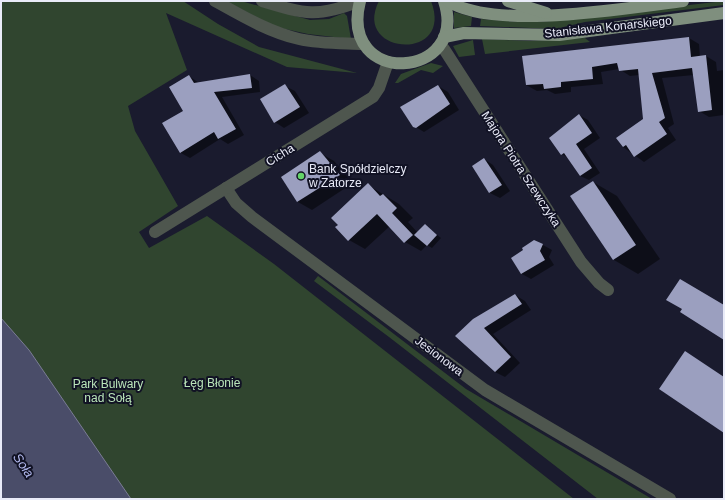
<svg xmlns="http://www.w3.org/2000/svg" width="725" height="500" viewBox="0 0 725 500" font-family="Helvetica,sans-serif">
<rect width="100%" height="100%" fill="#1a1b2e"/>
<g fill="#30452f">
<polygon points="1,1 7,2 9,1 183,1 218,24 259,47 357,73 287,67 166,13 187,70 128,106 135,131 178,206 139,232 149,248 207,216 274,264 574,499 1,499"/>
<polygon points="225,1 241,1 310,20 329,19 344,13 347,16 351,39 308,34 276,27"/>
<path d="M379,1H431C455,63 351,55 379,1Z"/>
<polygon points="724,1 724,5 585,22 555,29 480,26 481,19 519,22 542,22"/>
<polygon points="454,12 472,17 471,26 454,28"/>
<polygon points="585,38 590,42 485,54 482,39 530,41"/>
<polygon points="473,40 475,55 459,57 453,46"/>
<polygon points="431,63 443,66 433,73 421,70 398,83 395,83 401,74"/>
<polygon points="318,276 466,389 652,499 598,499 389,337 314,281"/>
</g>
<polygon fill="#4a4d69" stroke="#7a7c94" points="1,318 29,350 131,499 1,499"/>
<g fill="#0007">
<polygon points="689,38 699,44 700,57 706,56 716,62 717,71 724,70 724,115 709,117 699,111 694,75 662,78 674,124 668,128 676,140 644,162 623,147 644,119 639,75 630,76 619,69 601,72 603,84 571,87 571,92 555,94 547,90 537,91 526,85"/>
<polygon points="250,75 259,81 260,92 222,97 244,135 228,144 220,139 190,158 181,153 164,124 184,111 189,76 199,83"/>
<polygon points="285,86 295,91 309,113 284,128 275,122"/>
<polygon points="438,86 448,92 459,110 424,132 414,126"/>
<polygon points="579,115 588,120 600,138 584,149 600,173 589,180 580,176 568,158 562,154"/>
<polygon points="320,153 334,161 353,183 312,210 298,202 282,177"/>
<polygon points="484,159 493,165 510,191 500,198 490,193 473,166"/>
<polygon points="593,182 617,196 660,259 638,274 614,260 572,196"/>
<polygon points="368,185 399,204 413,218 408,222 418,233 425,225 441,238 432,248 427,245 421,251 405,242 390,226 365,249 349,240"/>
<polygon points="543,245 552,250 549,257 554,265 531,279 522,274 512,259 525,251"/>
<polygon points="515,295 525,301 531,310 493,334 520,363 505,377 495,372 457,336"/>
</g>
<g fill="#9b9fbf">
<polygon points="689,37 691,57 706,55 712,110 698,112 692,68 652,73 665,118 659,122 667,134 634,157 626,145 623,147 616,138 643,119 638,69 619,71 617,63 592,67 593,79 561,82 561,87 544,89 543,84 526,85 522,56"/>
<polygon points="250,74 252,88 214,92 236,129 218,139 214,132 180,153 162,123 183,111 169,87 189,75 194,83"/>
<polygon points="285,84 300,107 274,123 260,99"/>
<polygon points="438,85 450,104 416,128 413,127 400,107"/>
<polygon points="579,114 592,133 576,144 592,168 580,176 564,153 561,155 549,138"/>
<polygon points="320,151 340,175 297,202 281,177"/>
<polygon points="484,158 502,185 489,193 472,166"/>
<polygon points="593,181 636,245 613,260 570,196"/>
<polygon points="368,183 380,196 383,194 397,208 392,213 413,235 404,243 377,214 348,241 335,227 338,225 331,218"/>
<polygon points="425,224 437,235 427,246 414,235"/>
<polygon points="534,240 543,244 540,251 545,260 521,274 511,258 523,250 522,248"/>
<polygon points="680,279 724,305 724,340 680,312 682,309 666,300"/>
<polygon points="515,294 522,304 484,328 511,357 495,372 455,336 473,319"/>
<polygon points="685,351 724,377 724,433 659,389"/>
</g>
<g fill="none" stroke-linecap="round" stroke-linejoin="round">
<g stroke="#4e564e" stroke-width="12">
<polyline points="438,47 444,49 581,262 599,283 608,290"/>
<polyline points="226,188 236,203 252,217 485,390 670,499"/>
<polyline points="155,232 373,97 379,88 388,62"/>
</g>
<g stroke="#4e564e" stroke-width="12">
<path d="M215,1C242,16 269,32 299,39C320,44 343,43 364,44"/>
<path d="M262,1C305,14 317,18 360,1"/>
</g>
<g stroke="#7f8f7e" stroke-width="12">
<path d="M360,1C338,88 470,80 444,1"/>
<path d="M448,1C494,31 627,8 683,1"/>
<polyline points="508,1 546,13"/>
<polyline points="444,37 464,33 559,35 724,13"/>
</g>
</g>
<circle fill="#64d468" stroke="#111224" stroke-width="1.5" cx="301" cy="176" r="4"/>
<g text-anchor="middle" stroke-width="4" stroke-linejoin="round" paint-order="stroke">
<g font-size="12" fill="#e9ebf8" stroke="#111224">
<text transform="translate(608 27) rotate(-6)" y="4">Stanisława Konarskiego</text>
<text transform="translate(280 155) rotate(-32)" y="4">Cicha</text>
<text transform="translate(521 169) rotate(57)" y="4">Majora Piotra Szewczyka</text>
<text transform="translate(439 356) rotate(37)" y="4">Jesionowa</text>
</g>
<g font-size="12" fill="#e9ebf8" stroke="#111224" text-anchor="start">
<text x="309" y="173">Bank Spółdzielczy<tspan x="309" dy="14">w Zatorze</tspan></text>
</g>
<g font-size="12" fill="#bae5b9" stroke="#111224">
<text x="212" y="387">Łęg Błonie</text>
<text x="108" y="388">Park Bulwary<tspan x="108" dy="14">nad Sołą</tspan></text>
</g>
<g font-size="13" font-style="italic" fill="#b3baef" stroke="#111224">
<text transform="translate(24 465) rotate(56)" y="5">Soła</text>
</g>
</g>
<rect width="725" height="500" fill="none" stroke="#e9ebf8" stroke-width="4"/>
</svg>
